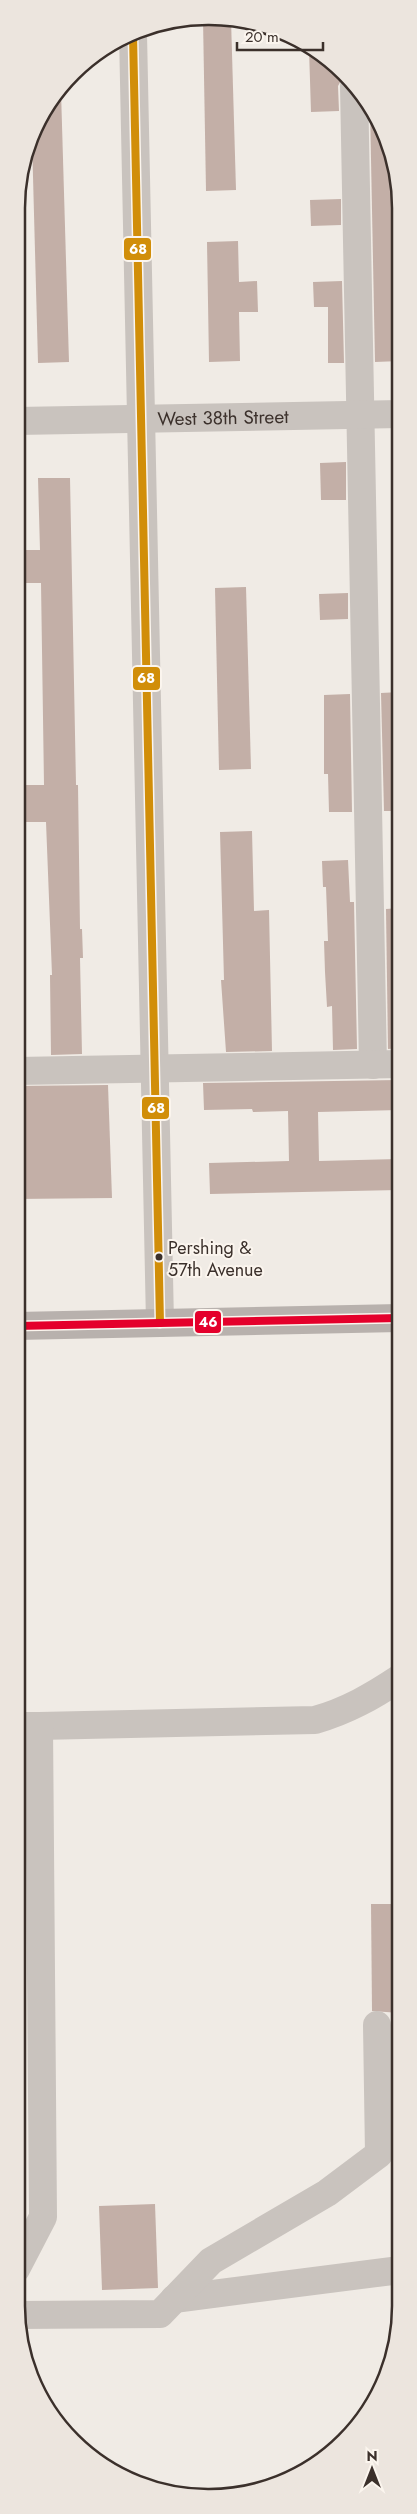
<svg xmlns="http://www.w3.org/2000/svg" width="417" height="2514" viewBox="0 0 417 2514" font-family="Jost,sans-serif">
<rect width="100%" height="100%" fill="#f0ebe5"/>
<g fill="#c3afa7">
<polygon points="221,17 231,19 236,190 206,191 203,19"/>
<polygon points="309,49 345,73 338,86 339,111 311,112"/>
<polygon points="61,91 69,362 38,363 32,139 36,123"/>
<polygon points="370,108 381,124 400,196 400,361 375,362"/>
<polygon points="341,199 341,225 311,226 310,200"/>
<polygon points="238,241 239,282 257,281 258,312 239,312 240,361 209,362 207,242"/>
<polygon points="342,281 344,363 328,363 328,307 314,307 313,282"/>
<polygon points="346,462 346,500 321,500 320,463"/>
<polygon points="38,478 70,478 76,785 78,785 80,929 82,929 83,958 80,958 82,1054 51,1055 50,975 52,975 46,822 19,822 19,785 44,785 41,583 25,583 25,550 40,550"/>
<polygon points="246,587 251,769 219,770 215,588"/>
<polygon points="348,593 348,619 320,620 319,594"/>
<polygon points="400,692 400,811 384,811 381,693"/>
<polygon points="350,694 352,812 329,812 328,774 324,774 324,695"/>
<polygon points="252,831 254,911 269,910 272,1051 226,1052 221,980 224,980 220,832"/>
<polygon points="348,860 350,902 354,902 357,1049 333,1050 332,1006 327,1007 325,972 324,941 328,941 326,887 323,887 322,861"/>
<polygon points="400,908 400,1048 388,1049 386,909"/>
<polygon points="398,1080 399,1110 318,1112 319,1161 398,1159 399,1190 210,1194 209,1163 289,1161 288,1111 253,1112 252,1109 204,1110 203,1083"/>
<polygon points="108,1085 112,1198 16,1199 16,1086"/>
<polygon points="371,1904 400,1904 400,2013 372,2011"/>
<polygon points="155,2204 158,2288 102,2290 99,2206"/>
</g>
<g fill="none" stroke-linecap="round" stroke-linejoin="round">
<g stroke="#c9c3be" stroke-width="28">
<polyline points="133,34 160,1323"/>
<polyline points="354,86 373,1065"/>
<path id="s1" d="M17,421L400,414"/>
<polyline points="17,1071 400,1064"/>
<path d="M39,1726L315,1720C347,1711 373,1696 400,1678"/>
<polyline points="16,2269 43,2217 39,1726 16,1726"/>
<polyline points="174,2299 400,2270"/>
<polyline points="18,2315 160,2314 211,2261 327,2193 379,2154 377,2025"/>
</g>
<polyline stroke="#b8b1ad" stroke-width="28" points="16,1326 400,1318"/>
<defs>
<polyline id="bus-1" points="133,34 160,1323"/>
<polyline id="bus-2" points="16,1326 400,1318"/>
</defs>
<use href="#bus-1" stroke="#fbf5ee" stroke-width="11"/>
<use href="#bus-2" stroke="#fbf5ee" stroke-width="11"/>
<use href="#bus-1" stroke="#d18e09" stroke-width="8"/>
<use href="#bus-2" stroke="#e4002b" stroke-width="8"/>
</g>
<circle fill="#3b302b" stroke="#fbf5ee" stroke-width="2" cx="159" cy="1257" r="4.5"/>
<g text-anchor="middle" stroke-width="4" stroke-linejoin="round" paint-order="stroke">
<g font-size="18" fill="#3b302b" stroke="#fbf5ee" text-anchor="start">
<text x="168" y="1254">Pershing &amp;<tspan x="168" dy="22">57th Avenue</tspan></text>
</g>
<g font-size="19" fill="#3b302b" stroke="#fbf5ee">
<text dy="7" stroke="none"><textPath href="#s1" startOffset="206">West 38th Street</textPath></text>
</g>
</g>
<path d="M0 0H417V2514H0ZM208 25H209A183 183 0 0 1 392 208V2306A183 183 0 0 1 209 2489H208A183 183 0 0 1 25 2306V208A183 183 0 0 1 208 25Z" fill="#ece5de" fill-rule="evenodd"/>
<path fill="none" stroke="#3b302b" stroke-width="2.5" d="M208 25H209A183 183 0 0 1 392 208V2306A183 183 0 0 1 209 2489H208A183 183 0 0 1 25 2306V208A183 183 0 0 1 208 25Z"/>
<g stroke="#fbf5ee" stroke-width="2">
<rect x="123" y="237" width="29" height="24" rx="5" fill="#d18e09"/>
<rect x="132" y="666" width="29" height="25" rx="5" fill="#d18e09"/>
<rect x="141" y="1096" width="29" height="24" rx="5" fill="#d18e09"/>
<rect x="194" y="1310" width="28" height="24" rx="5" fill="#e4002b"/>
</g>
<g font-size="14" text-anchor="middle" font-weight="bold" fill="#fff">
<text x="138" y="254">68</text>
<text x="146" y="683">68</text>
<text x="156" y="1113">68</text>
<text x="208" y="1327">46</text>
</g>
<g transform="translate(372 2469)" stroke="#fbf5ee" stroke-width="4" paint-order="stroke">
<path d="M0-4L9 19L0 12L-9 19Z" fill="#3b302b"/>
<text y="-8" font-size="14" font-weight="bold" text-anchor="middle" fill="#3b302b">N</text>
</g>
<path d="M237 42v8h86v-8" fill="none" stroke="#3b302b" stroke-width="2.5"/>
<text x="245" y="42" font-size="15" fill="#3b302b" stroke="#fbf5ee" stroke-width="4" paint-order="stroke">20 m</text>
</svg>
